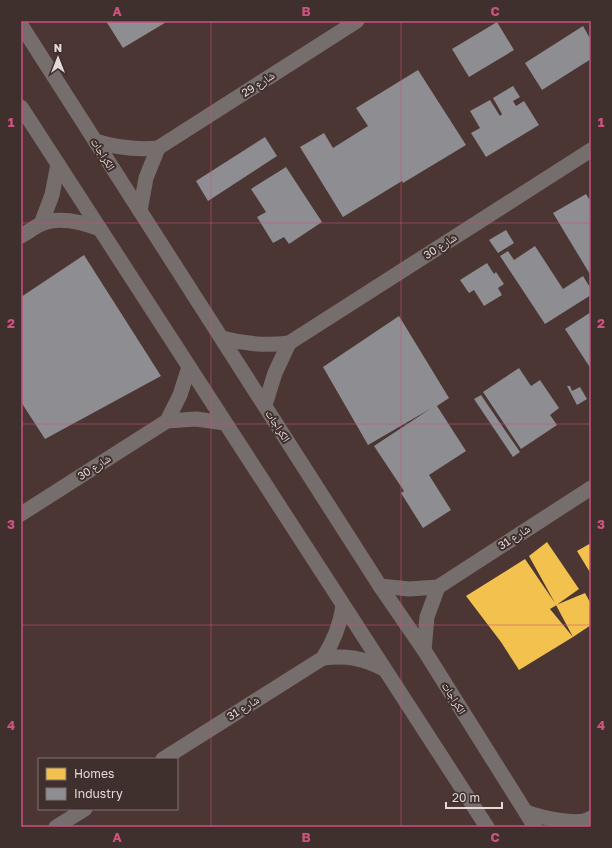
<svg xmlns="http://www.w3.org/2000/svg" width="612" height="848" viewBox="0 0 612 848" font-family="'Golos Text','Noto Naskh Arabic',sans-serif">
<rect width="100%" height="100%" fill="#3b3231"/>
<path fill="#4b3633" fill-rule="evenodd" d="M21,21H591V827H21ZM39,759H177V809H39Z"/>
<g fill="#f2c14e">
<polygon points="547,542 579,589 555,606 550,609 573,637 556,605 585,593 591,604 591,625 573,637 519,670 501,642 466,596 525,559 555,603 529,556"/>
<polygon points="591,543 591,574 577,551"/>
</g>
<g fill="#8d8d92">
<polygon points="106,21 168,21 123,48"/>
<polygon points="497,22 514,50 469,77 452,49"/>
<polygon points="583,26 591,40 591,59 542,90 525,63"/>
<polygon points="418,70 466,145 403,183 402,181 343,217 300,147 324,133 333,148 368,126 356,108"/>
<polygon points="513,86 520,97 513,101 516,106 524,101 539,125 486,157 471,133 480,128 470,111 490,100 500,116 502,114 493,98"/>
<polygon points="265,137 277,156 208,201 196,181"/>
<polygon points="286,167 322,222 289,244 284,237 273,243 257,217 266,212 251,189"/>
<polygon points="586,194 591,202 591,276 553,213"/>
<polygon points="506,230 514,243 498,253 489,240"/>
<polygon points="535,246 563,289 583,276 591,289 591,295 545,324 500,256 508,251 514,260"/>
<polygon points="84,255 161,376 45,439 21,402 21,297"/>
<polygon points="487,263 494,274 496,272 504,284 498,288 502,295 484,306 474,290 469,293 460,280"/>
<polygon points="591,312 591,369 565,329"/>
<polygon points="399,316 449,398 437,406 466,451 429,475 451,510 423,528 401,493 404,491 374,446 430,409 368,445 323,367"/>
<polygon points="519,368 531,386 540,380 559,408 550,415 557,425 521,449 483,392"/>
<polygon points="567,386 570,386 572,391 580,387 587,399 577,405"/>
<polygon points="481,395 520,452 513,457 474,399"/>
</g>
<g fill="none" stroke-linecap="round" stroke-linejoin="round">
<g stroke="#766e6d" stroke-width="15">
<polyline points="21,25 380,586 424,650 535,827"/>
<polyline points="21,107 487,827"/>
<path d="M95,141C117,148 136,150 158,148L357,21"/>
<polyline points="140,211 146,178 158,148"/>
<polyline points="41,224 52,195 58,164"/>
<path d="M21,236C27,233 33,228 39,225C58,215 82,222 100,229"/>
<path d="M222,338C244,344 265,346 289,343L591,150"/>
<polyline points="265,405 275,373 289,343"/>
<polyline points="167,421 180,395 189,367"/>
<polyline points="21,514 167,421 196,419 225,423"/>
<polyline points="380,586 409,589 438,587 591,488"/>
<polyline points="424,650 427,617 438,587"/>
<path d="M323,658C347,655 363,658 384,669"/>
<path d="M163,759L323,658C334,641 340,626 343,606"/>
<path d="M526,812C541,817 577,827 591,818"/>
<polyline points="56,827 85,809"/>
</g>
</g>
<path fill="none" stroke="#cc5280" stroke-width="1" stroke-opacity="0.55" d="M211,21V827M401,21V827M21,223H591M21,424H591M21,625H591"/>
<g text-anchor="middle" stroke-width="4" stroke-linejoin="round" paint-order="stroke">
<g font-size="11" fill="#e4d9d8" stroke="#3f2f2d">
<text transform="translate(258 84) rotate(-33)" y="4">شارع 29</text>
<text transform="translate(103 154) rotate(58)" y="4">الكراجات</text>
<text transform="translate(440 246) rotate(-33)" y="4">شارع 30</text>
<text transform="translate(278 426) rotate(57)" y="4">الكراجات</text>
<text transform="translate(94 467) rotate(-33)" y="4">شارع 30</text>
<text transform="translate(514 537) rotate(-33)" y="4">شارع 31</text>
<text transform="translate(454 698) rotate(58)" y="4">الكراجات</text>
<text transform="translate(243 708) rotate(-32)" y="4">شارع 31</text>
</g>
</g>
<rect width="612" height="848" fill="none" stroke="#3f2f2d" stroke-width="44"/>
<rect x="38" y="758" width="140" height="52" fill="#3f2f2d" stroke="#817371"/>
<rect x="46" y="768" width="20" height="12" fill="#f2c14e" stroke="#817371"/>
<text x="74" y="778" font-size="12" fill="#e4d9d8">Homes</text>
<rect x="46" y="788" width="20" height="12" fill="#8d8d92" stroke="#817371"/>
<text x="74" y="798" font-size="12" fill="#e4d9d8">Industry</text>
<g transform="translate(58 58)" stroke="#3f2f2d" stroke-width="3" paint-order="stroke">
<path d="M0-3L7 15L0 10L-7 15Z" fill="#e4d9d8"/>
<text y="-6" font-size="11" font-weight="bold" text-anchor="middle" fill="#e4d9d8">N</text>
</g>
<path d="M446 802v6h56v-6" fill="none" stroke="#e4d9d8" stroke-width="2"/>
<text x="452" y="802" font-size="12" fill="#e4d9d8" stroke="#3f2f2d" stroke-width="3" paint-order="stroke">20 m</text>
<rect x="22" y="22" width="568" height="804" fill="none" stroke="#cc5280" stroke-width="1.5"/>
<g font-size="13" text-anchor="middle" font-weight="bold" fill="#cc5280">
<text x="117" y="16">A</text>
<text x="306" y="16">B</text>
<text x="495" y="16">C</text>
<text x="11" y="127">1</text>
<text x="601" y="127">1</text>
<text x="11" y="328">2</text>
<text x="601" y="328">2</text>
<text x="11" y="529">3</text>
<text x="601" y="529">3</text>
<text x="11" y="730">4</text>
<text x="601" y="730">4</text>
<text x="117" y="842">A</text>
<text x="306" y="842">B</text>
<text x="495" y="842">C</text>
</g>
</svg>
